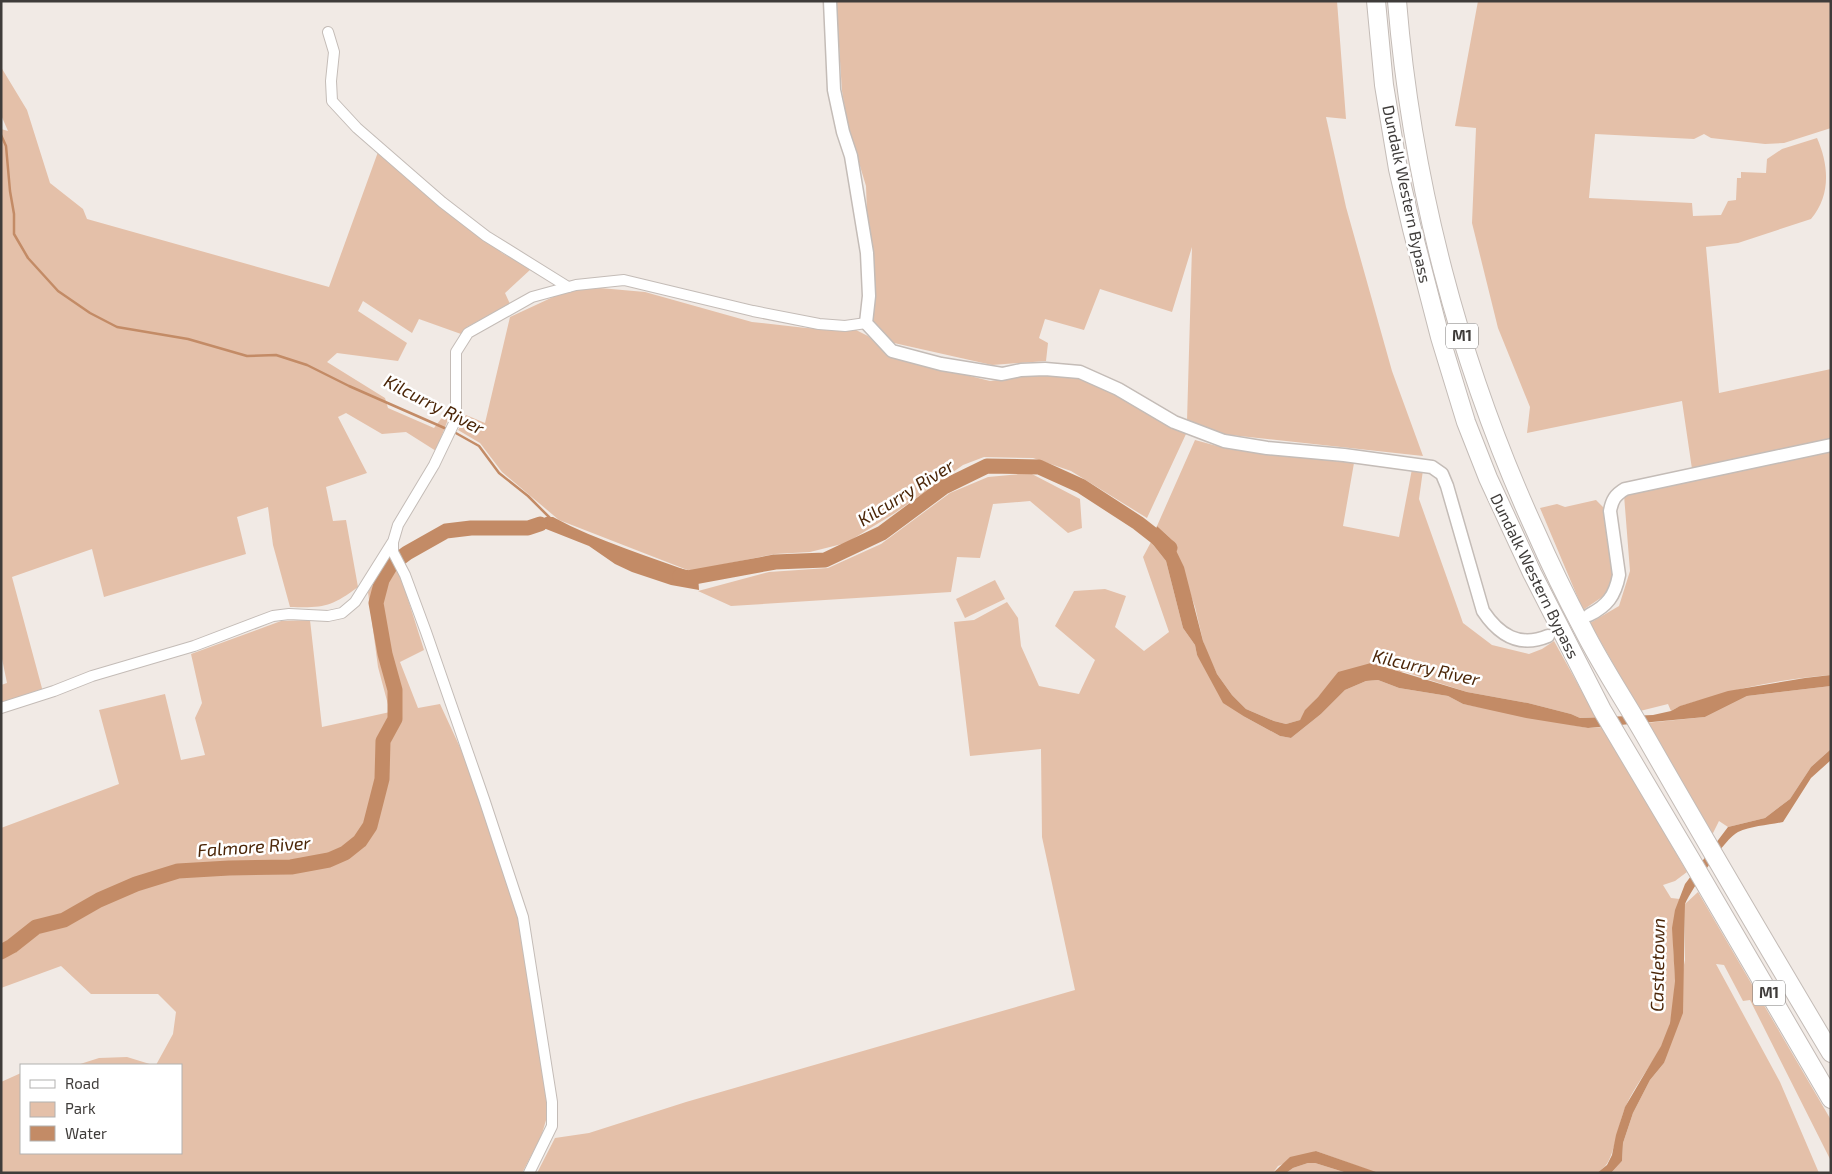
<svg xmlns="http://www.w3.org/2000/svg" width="1832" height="1174" viewBox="0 0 1832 1174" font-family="'Exo 2',sans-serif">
<rect width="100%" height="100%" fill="#f1eae5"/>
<g fill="#e4c0a9">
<polygon points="836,1 1337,1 1346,119 1326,117 1346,207 1392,371 1423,456 1221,434 1187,421 1192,247 1172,312 1100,289 1084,330 1045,319 1039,338 1048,343 1046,361 992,365 894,343 871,321 875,284 867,213 866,186 848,126 842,91"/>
<path d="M1478,1H1831V128L1784,143L1765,144L1711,138L1704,134L1694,139L1595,134L1589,198L1692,203L1693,216L1721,215L1728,201L1736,200L1737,178H1741V172L1766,173L1767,159L1782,149L1817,138C1829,165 1831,196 1811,219L1738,243L1706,247L1719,393L1831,369V441L1692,469L1682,401L1527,433L1530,407L1498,328L1472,223L1476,128L1455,126Z"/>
<path d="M1,67L27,110L50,183L83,209L87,219L329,287L378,152L502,253L531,269L505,293L510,304L467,327L461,334L419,319L412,333L363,301L358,311L407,343L398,361L337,353L327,362L385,398L388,408L434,428L444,415L450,414L436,451L406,432L382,434L346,413L338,417L367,473L326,487L333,521L346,520L358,587C331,607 324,608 290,607L273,545L268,507L237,517L246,554L104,597L92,549L12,577L43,692L1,704V685L7,683L1,654V129L8,131L1,115Z"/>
<polygon points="600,288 645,292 752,322 806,328 856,330 868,336 890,356 990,381 1054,373 1086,380 1131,402 1186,434 1147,518 1071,471 1033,458 984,457 963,465 895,513 846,543 810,552 775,554 690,571 559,520 502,472 480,443 458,430 466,415 485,423 510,317 566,291"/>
<path d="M1195,440L1228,449L1354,463L1343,526L1399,537L1412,469L1423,470L1419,499L1463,623L1492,645L1529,654L1542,649L1554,641L1596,717L1580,718L1571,714L1528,703L1467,692L1405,672H1338C1328,690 1310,702 1300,720L1286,724L1274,721L1246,709L1232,695L1217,674L1207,653L1203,641L1195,607L1170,538L1157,526Z"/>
<path d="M1831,451V675C1789,679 1748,685 1708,698C1695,702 1683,704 1671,711L1668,704L1640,711L1590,623L1619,606L1630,571L1624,495Z"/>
<polygon points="1030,473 1080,499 1082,528 1068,533 1030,501 993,504 980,558 957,557 951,592 731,606 698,591 769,572 828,568 881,544 950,493 988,477"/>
<polygon points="1596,500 1607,511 1614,576 1608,593 1583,610 1540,508 1557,504 1565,507"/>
<path d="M1151,542L1166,561L1183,628L1195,645L1197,655L1245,717L1280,736L1291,738L1321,714L1345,690L1366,681L1378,680L1399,688L1448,696L1463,704L1588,728L1603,727L1687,872L1675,881L1663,885L1671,898L1680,899C1669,925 1674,950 1675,978C1675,992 1673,1010 1670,1023C1662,1055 1638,1078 1625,1108C1619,1122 1614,1156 1606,1165C1604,1168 1600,1170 1597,1173H1377L1316,1151L1278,1166L1273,1173H537L555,1138L589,1133L686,1102L1075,990L1042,837L1041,749L970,756L954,622L974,620L1007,602L1018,618L1021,646L1039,686L1079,694L1095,660L1055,626L1074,591L1105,589L1126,596L1115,627L1144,651L1169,632L1143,557Z"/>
<polygon points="390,555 400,574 424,650 400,662 418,708 440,704 476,782 517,912 549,1110 541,1137 522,1173 1,1173 1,1082 21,1073 21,1153 181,1153 181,1065 156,1065 173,1034 176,1012 158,994 91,994 61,966 1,988 1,828 119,784 99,710 165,694 181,760 205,755 195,718 202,703 191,654 281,621 310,620 322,727 390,712 378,667 368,592"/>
<polygon points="995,580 1005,599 965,618 956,599"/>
<polygon points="1831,686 1831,749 1811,767 1790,799 1765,818 1728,827 1719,821 1712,835 1646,723 1705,717 1747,696"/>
<polygon points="1698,892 1831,1120 1831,1161 1750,1000 1743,1001 1724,965 1716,964 1780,1082 1819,1173 1611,1173 1622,1161 1623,1143 1633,1113 1650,1080 1664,1063 1685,960 1685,904"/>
<polygon points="127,1057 153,1065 77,1065 99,1058"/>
<polygon points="1308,1163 1315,1163 1347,1173 1286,1173 1293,1168"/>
</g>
<g fill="#c38b66">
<path d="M546,517H553C599,542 650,556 698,575L699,590L671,585L632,572L615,564L589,546L546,529L521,532L522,524L532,523Z"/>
<polygon points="1157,526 1170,538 1184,567 1203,641 1217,674 1232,695 1246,709 1274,721 1286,724 1300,720 1305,710 1318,697 1338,672 1371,663 1467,692 1528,703 1571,714 1580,718 1653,715 1671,711 1680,706 1728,691 1805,678 1831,675 1831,686 1747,696 1705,717 1588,728 1526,718 1463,704 1448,696 1399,688 1378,680 1366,681 1345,690 1321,714 1291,738 1280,736 1245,717 1223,703 1197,655 1195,645 1183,628 1166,561 1151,542"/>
<path d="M1831,749V760L1811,778L1783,822C1769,825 1751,826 1738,832C1725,838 1692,889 1685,904L1683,1013L1664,1063L1650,1080L1633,1113L1623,1143L1622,1161L1611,1173H1597L1607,1165L1612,1155L1616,1135L1625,1107L1661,1046L1670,1023L1675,981L1672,928L1675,910L1685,884L1728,827L1765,818L1790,799L1811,767Z"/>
<polygon points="1316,1151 1376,1172 1377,1173 1347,1173 1315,1163 1308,1163 1293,1168 1286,1173 1273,1173 1290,1157"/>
</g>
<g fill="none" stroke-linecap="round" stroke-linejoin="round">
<g stroke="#c38b66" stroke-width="2.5">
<polyline points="1,135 6,146 10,191 14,214 14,234 28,258 58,291 90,313 117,327 188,339 247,356 276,355 307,365 349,386 449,430"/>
<polyline points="454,432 479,446 499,473 528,496 551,519"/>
</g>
<g stroke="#c38b66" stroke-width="15">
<polyline points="680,576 688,578 775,562 825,560 882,533 944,487 987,466 1039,467 1081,486 1138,523 1170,548"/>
<polyline points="1,952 12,946 36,927 64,920 99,900 136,884 178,871 229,868 291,867 329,860 345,853 360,841 370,826 382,779 383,741 395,719 395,690 385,654 376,603 382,580 391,565 407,553 446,531 471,528 528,528 540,524"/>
</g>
<defs>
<g id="minor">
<polyline points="328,32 334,52 331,81 332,101 357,128 442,202 486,236 568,287"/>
<polyline points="1,708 54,691 92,676 194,646 273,616 289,614 328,616 342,613 355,602 392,543"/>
<polyline points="529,1173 552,1126 552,1102 523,917 484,799 426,632 405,575 393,552 393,542 398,525 434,465 456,419 456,352 468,333 532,297 576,285 624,280 753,311 819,324 845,326 866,323"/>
</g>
<g id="tertiary">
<path d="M830,1L834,90L843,132L851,156L867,253L869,296L866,323L892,351L941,364L1002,374L1021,370L1045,369L1080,372L1118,389L1174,422L1224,441L1267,448L1344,455L1432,467L1442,474L1447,486L1483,611C1499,635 1519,648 1548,636"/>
<path d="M1589,615C1607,606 1615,596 1619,575L1610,511C1612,500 1615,495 1625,489L1831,445"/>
</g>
<g id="motorway">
<polyline points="1376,1 1384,85 1398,169 1412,229 1440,337 1466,422 1488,478 1532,573 1602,710 1690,858 1831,1099"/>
<path d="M1397,1C1412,183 1459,364 1535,530C1550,564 1566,597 1583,629C1602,667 1626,702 1647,739C1707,844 1769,949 1831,1053"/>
</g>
</defs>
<use href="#minor" stroke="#c4bcb7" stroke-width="12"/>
<use href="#tertiary" stroke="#c4bcb7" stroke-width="15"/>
<use href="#motorway" stroke="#c4bcb7" stroke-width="20"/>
<use href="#minor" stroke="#fff" stroke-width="10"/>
<use href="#tertiary" stroke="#fff" stroke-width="12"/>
<use href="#motorway" stroke="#fff" stroke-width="18"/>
</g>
<g text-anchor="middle" stroke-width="5" stroke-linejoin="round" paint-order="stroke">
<g fill="#fff" stroke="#797675" stroke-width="1">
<rect x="1446" y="323.5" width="32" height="25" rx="4"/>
<rect x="1753" y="980.5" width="32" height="25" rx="4"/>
</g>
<g font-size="15" font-weight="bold" fill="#3f3c3a">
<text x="1462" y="341">M1</text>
<text x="1769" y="998">M1</text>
</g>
<g font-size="16" fill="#3f3c3a" stroke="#fff">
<text transform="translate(1407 194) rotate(78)" y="6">Dundalk Western Bypass</text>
<text transform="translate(1535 576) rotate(64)" y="6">Dundalk Western Bypass</text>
</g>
<g font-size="18" font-style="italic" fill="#4b2608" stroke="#fff">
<text transform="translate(434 405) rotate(27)" y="6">Kilcurry River</text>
<text transform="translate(906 493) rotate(-32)" y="6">Kilcurry River</text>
<text transform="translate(1426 668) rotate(13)" y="6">Kilcurry River</text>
<text transform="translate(254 847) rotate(-4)" y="6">Falmore River</text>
<text transform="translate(1658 965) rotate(-89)" y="6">Castletown</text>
</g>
</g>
<rect width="1832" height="1174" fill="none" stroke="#3f3c3a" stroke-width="5"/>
<rect x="20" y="1064" width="162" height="90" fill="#ffffff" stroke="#b2b1b0"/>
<rect x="30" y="1080" width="25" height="8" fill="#ffffff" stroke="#b2b1b0"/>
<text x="65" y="1089" font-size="15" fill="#3f3c3a">Road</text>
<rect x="30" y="1102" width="25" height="15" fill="#e4c0a9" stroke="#b2b1b0"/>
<text x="65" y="1114" font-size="15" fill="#3f3c3a">Park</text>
<rect x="30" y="1126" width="25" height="15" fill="#c38b66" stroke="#b2b1b0"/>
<text x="65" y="1139" font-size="15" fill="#3f3c3a">Water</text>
</svg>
